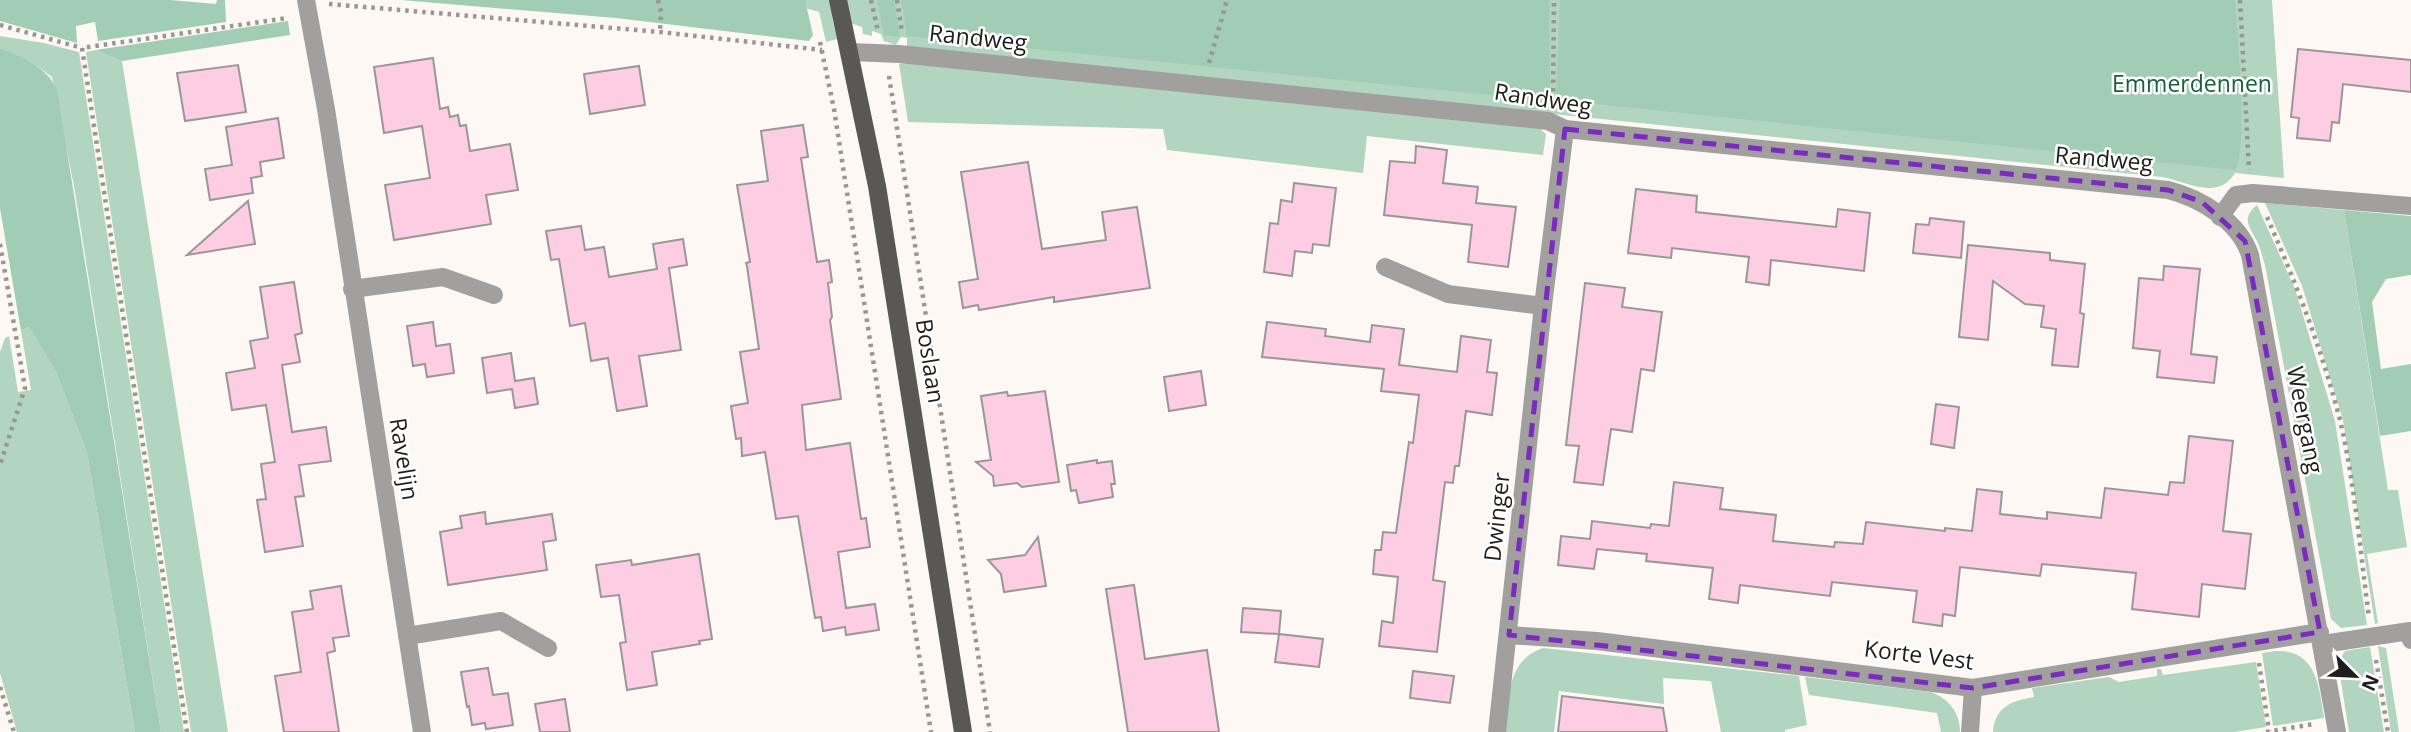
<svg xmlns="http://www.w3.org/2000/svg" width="2411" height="732" viewBox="0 0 2411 732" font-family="'Open Sans',sans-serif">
<rect width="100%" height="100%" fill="#fdf8f4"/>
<g fill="#b1d5bf">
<path d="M742,0H2272L2284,178L2235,173C2218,201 2188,182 2162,177L907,47V38L901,37L896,45L884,41L881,34L872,31V36L863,34L862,27L832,17L837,39L826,42L819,12L799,6Z"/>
<polygon points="0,36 44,43 79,52 184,732 161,732 74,186 52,77 37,66 0,48"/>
<polygon points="96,50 122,61 228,732 191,732 86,52"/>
<polygon points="906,63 1540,129 1546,134 1543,155 1367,136 1363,173 1167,150 1163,129 908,122 899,64"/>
<polygon points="2265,203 2344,210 2388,490 2398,490 2407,547 2367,554 2378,623 2375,624 2343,420 2302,286"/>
<path d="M2257,205L2295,289L2335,421L2367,625L2341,628L2331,619L2265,265C2262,257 2261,249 2257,241C2249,226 2241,218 2257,205Z"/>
<polygon points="29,327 56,372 87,453 135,732 17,732 0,673 0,352 5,338 9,336 18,392 31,390 21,331"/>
<polygon points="2378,646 2386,648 2399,732 2391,732"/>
<polygon points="2370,647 2384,732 2349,732 2338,663 2345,651"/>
<path d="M1543,648L1799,676L1807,725L1785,730V732H1721L1711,681L1663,678L1664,704L1559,691L1554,732H1505C1509,700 1506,660 1543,648Z"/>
<path d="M2275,651C2317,649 2319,687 2324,718L2273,726L2262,653Z"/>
<path d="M2256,662L2266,727L2234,732H1993C1995,707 2011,701 2034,697L2032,688L2109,677L2119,682L2157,676V669H2161L2163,675Z"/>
<path d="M1805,677L1931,692C1949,699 1960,712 1960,732H1941L1937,713L1809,695Z"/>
</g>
<g fill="#a0cdb3">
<polygon points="0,0 170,0 216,4 217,0 225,0 226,22 98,41 95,22 76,26 77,43 0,21"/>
<polygon points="401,0 805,0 813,35 809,41 616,18"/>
<polygon points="877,0 894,0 900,37 884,35"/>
<polygon points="901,0 1549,0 1550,101 907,36"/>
<path d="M1560,0H2235C2237,33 2249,147 2235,170L1556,100Z"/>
<polygon points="288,21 290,35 122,61 96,50"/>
<path d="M0,48C22,58 47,66 57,90L161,732H135L87,453L56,372L29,327L21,331L0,208Z"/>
<polygon points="2344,210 2411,216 2411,275 2386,279 2372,302 2381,369 2411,364 2411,431 2380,436"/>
</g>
<g fill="#fdcee3" stroke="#9b9698" stroke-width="2">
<polygon points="2298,49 2411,60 2411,92 2343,84 2339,123 2332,122 2330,141 2297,138 2299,118 2291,117"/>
<polygon points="433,58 440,109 448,107 450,117 458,115 460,126 466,125 470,151 510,144 518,190 486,195 491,224 394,240 385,185 430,178 422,126 384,133 374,67"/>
<polygon points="238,65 246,112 185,121 177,73"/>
<polygon points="639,66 645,105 590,114 584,74"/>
<polygon points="278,118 284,158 260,162 262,176 251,178 253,193 210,200 205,169 232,165 226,127"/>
<polygon points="803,125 808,157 801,158 817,262 829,260 832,282 828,283 832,317 830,320 841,399 802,405 806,450 850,443 861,519 866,518 870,547 838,552 846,608 875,604 879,630 846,635 845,627 823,631 821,617 815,618 798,516 776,519 765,452 742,456 741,438 736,439 731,406 748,403 740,352 759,349 747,266 746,263 750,262 737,185 768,181 761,131"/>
<polygon points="1416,146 1447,150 1443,183 1478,187 1476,203 1516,207 1508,267 1468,262 1472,225 1384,215 1390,161 1415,163"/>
<polygon points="1028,162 1042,249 1106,240 1102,212 1137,207 1150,288 1054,302 1054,297 979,310 978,305 963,308 959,282 978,279 961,172"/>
<polygon points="1294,183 1336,188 1329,246 1313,244 1312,253 1295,251 1292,276 1264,272 1270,223 1278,224 1281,200 1292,202"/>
<polygon points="1636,189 1697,196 1696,212 1836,227 1838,209 1870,213 1864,271 1771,260 1769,285 1746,282 1749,257 1672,248 1671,258 1628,253"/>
<polygon points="248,201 255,244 187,255"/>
<polygon points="1930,218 1964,222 1961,258 1913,253 1916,224 1929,225"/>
<polygon points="581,226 585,250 604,247 609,277 657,269 653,244 683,239 687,265 669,268 681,350 639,356 647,406 617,411 608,358 591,361 585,323 570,326 559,259 551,260 546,231"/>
<polygon points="1968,245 2050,253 2050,260 2085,264 2080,313 2084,314 2078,367 2052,365 2056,329 2041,327 2044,306 2025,304 1993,281 1988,340 1959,337"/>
<polygon points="2164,266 2200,269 2191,354 2217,357 2214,383 2157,377 2160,351 2133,348 2139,278 2163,280"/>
<polygon points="294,282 302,333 295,335 300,362 282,365 292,432 326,427 331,461 299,465 304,496 295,497 303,546 265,552 257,500 266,499 261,464 275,462 266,405 232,410 226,373 255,368 250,341 268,338 260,287"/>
<polygon points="1585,283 1625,288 1622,307 1662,312 1654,371 1641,369 1632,432 1611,429 1603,485 1574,482 1579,446 1566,445"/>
<polygon points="433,322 436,346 450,344 454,373 427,377 425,364 413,366 407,326"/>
<polygon points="1267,322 1326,329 1325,336 1370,342 1372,325 1404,329 1399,365 1457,372 1461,336 1491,340 1487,372 1497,373 1492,415 1466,411 1459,466 1455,466 1453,483 1445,482 1433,580 1445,582 1437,652 1379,646 1382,621 1393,623 1398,577 1373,574 1375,550 1381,550 1383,532 1396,533 1409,442 1413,443 1419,395 1381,391 1384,369 1262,357"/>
<polygon points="511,353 515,381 534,378 538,404 515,408 512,389 487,393 482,358"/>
<polygon points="1201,371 1206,405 1169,411 1164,377"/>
<polygon points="1045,391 1059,482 1022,487 1017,483 994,486 993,476 976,462 991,460 981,396 1007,392 1008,396"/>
<polygon points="1936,404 1959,407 1954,448 1931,444"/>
<polygon points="2189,436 2233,441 2223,531 2251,534 2245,589 2202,584 2199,617 2132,609 2136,573 2042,564 2040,576 1960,567 1955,616 1943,614 1942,626 1913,622 1917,591 1832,582 1830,596 1740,585 1738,603 1709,599 1713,568 1646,561 1647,554 1597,549 1594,569 1558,565 1561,536 1590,539 1592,521 1650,528 1651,524 1669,526 1674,482 1723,488 1720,509 1776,515 1773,541 1834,547 1835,542 1863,544 1866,522 1945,531 1945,528 1972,531 1977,489 2002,492 2000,514 2047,519 2047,512 2101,518 2105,488 2168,495 2170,482 2184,483"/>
<polygon points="1097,460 1097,463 1112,461 1115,484 1111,484 1113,497 1079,503 1076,490 1071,491 1067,465"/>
<polygon points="485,512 486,524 552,514 556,540 543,542 547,570 448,585 440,532 462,528 460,516"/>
<polygon points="1038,537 1046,586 1004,592 1001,574 988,560 1025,555"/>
<polygon points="699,554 712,639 699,641 700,644 652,652 657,685 627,690 620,643 626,642 619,595 601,597 596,565 631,560 632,565"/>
<polygon points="1134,585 1145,659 1207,650 1219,732 1128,732 1106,589"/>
<polygon points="341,586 349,636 333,638 335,651 327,653 339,732 284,732 275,676 301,672 292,612 313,609 310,591"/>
<polygon points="1243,608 1281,611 1279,634 1241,632"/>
<polygon points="1279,634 1323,639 1319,667 1275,662"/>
<polygon points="488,668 493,695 508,693 513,725 486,729 485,723 472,725 469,706 467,707 461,672"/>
<polygon points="1413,671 1454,676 1450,703 1410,698"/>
<polygon points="1562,696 1663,708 1667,732 1558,732"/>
<polygon points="565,699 570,732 540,732 535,704"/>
</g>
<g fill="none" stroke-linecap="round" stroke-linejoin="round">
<g stroke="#999693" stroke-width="4.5" stroke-dasharray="3.5 5" stroke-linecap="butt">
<polyline points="658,0 661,12 660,32"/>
<polyline points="871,0 878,31"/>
<polyline points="897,0 902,32"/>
<polyline points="2240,0 2249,170"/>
<polyline points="329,4 660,32 822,50"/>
<polyline points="0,25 82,48"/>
<polyline points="820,42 834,109 931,732"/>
<polyline points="1209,63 1227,0"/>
<polyline points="889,76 990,732"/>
<polyline points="1553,100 1554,0"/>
<path d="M2267,217C2296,283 2322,350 2340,420C2355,484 2360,551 2369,617"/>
<polyline points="0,244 25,388 0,465"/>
<polyline points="2376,660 2388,732"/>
<polyline points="2259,663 2269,731"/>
<polyline points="0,687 14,732"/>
<polyline points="187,732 82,48 287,18"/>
<polyline points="2266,732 2314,724"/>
</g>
<g stroke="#a1a09e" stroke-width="18">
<polyline points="306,0 326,109 422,732"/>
<path d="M851,52L899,54L1548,121L1565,129L2168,190C2200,198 2239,221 2250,255L2337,732"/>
<polyline points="2220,217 2236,195 2253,193 2411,206"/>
<polyline points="1385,267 1448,294 1543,306 1565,129"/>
<polyline points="352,289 443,277 494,295"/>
<polyline points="1509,635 1597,641 1973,688 2320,632"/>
<polyline points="407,636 501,621 548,648"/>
<polyline points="2323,644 2410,631 2411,640"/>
<polyline points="1497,732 1543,306"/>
<polyline points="1970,732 1973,688"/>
</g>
<polyline stroke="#5a5854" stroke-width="18" points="838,0 877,186 963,732"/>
</g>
<path fill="none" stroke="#7b2cbf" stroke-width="5" stroke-dasharray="14 9" stroke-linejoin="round" d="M1565,129L2168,190L2202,202L2245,241L2320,632L1973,688L1509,635Z"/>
<g text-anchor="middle" stroke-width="5" stroke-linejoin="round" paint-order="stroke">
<g font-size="23" fill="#201e1d" stroke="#fff">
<text transform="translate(978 38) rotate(6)" y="8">Randweg</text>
<text transform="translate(1543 99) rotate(9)" y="8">Randweg</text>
<text transform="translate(2104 159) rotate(5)" y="8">Randweg</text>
<text transform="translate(930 361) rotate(81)" y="8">Boslaan</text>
<text transform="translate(2305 420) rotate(79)" y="8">Weergang</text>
<text transform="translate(404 459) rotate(81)" y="8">Ravelijn</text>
<text transform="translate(1497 517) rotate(-84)" y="8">Dwinger</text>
<text transform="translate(1919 655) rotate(7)" y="8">Korte Vest</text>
</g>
<g font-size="23" fill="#18603f" stroke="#fff">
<text x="2192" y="92">Emmerdennen</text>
</g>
</g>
<g transform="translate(2355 676) rotate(114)" stroke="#ffffff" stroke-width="5" paint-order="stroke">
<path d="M0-5L12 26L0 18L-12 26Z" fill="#201e1d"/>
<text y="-10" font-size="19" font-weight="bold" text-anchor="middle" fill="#201e1d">N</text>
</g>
</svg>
